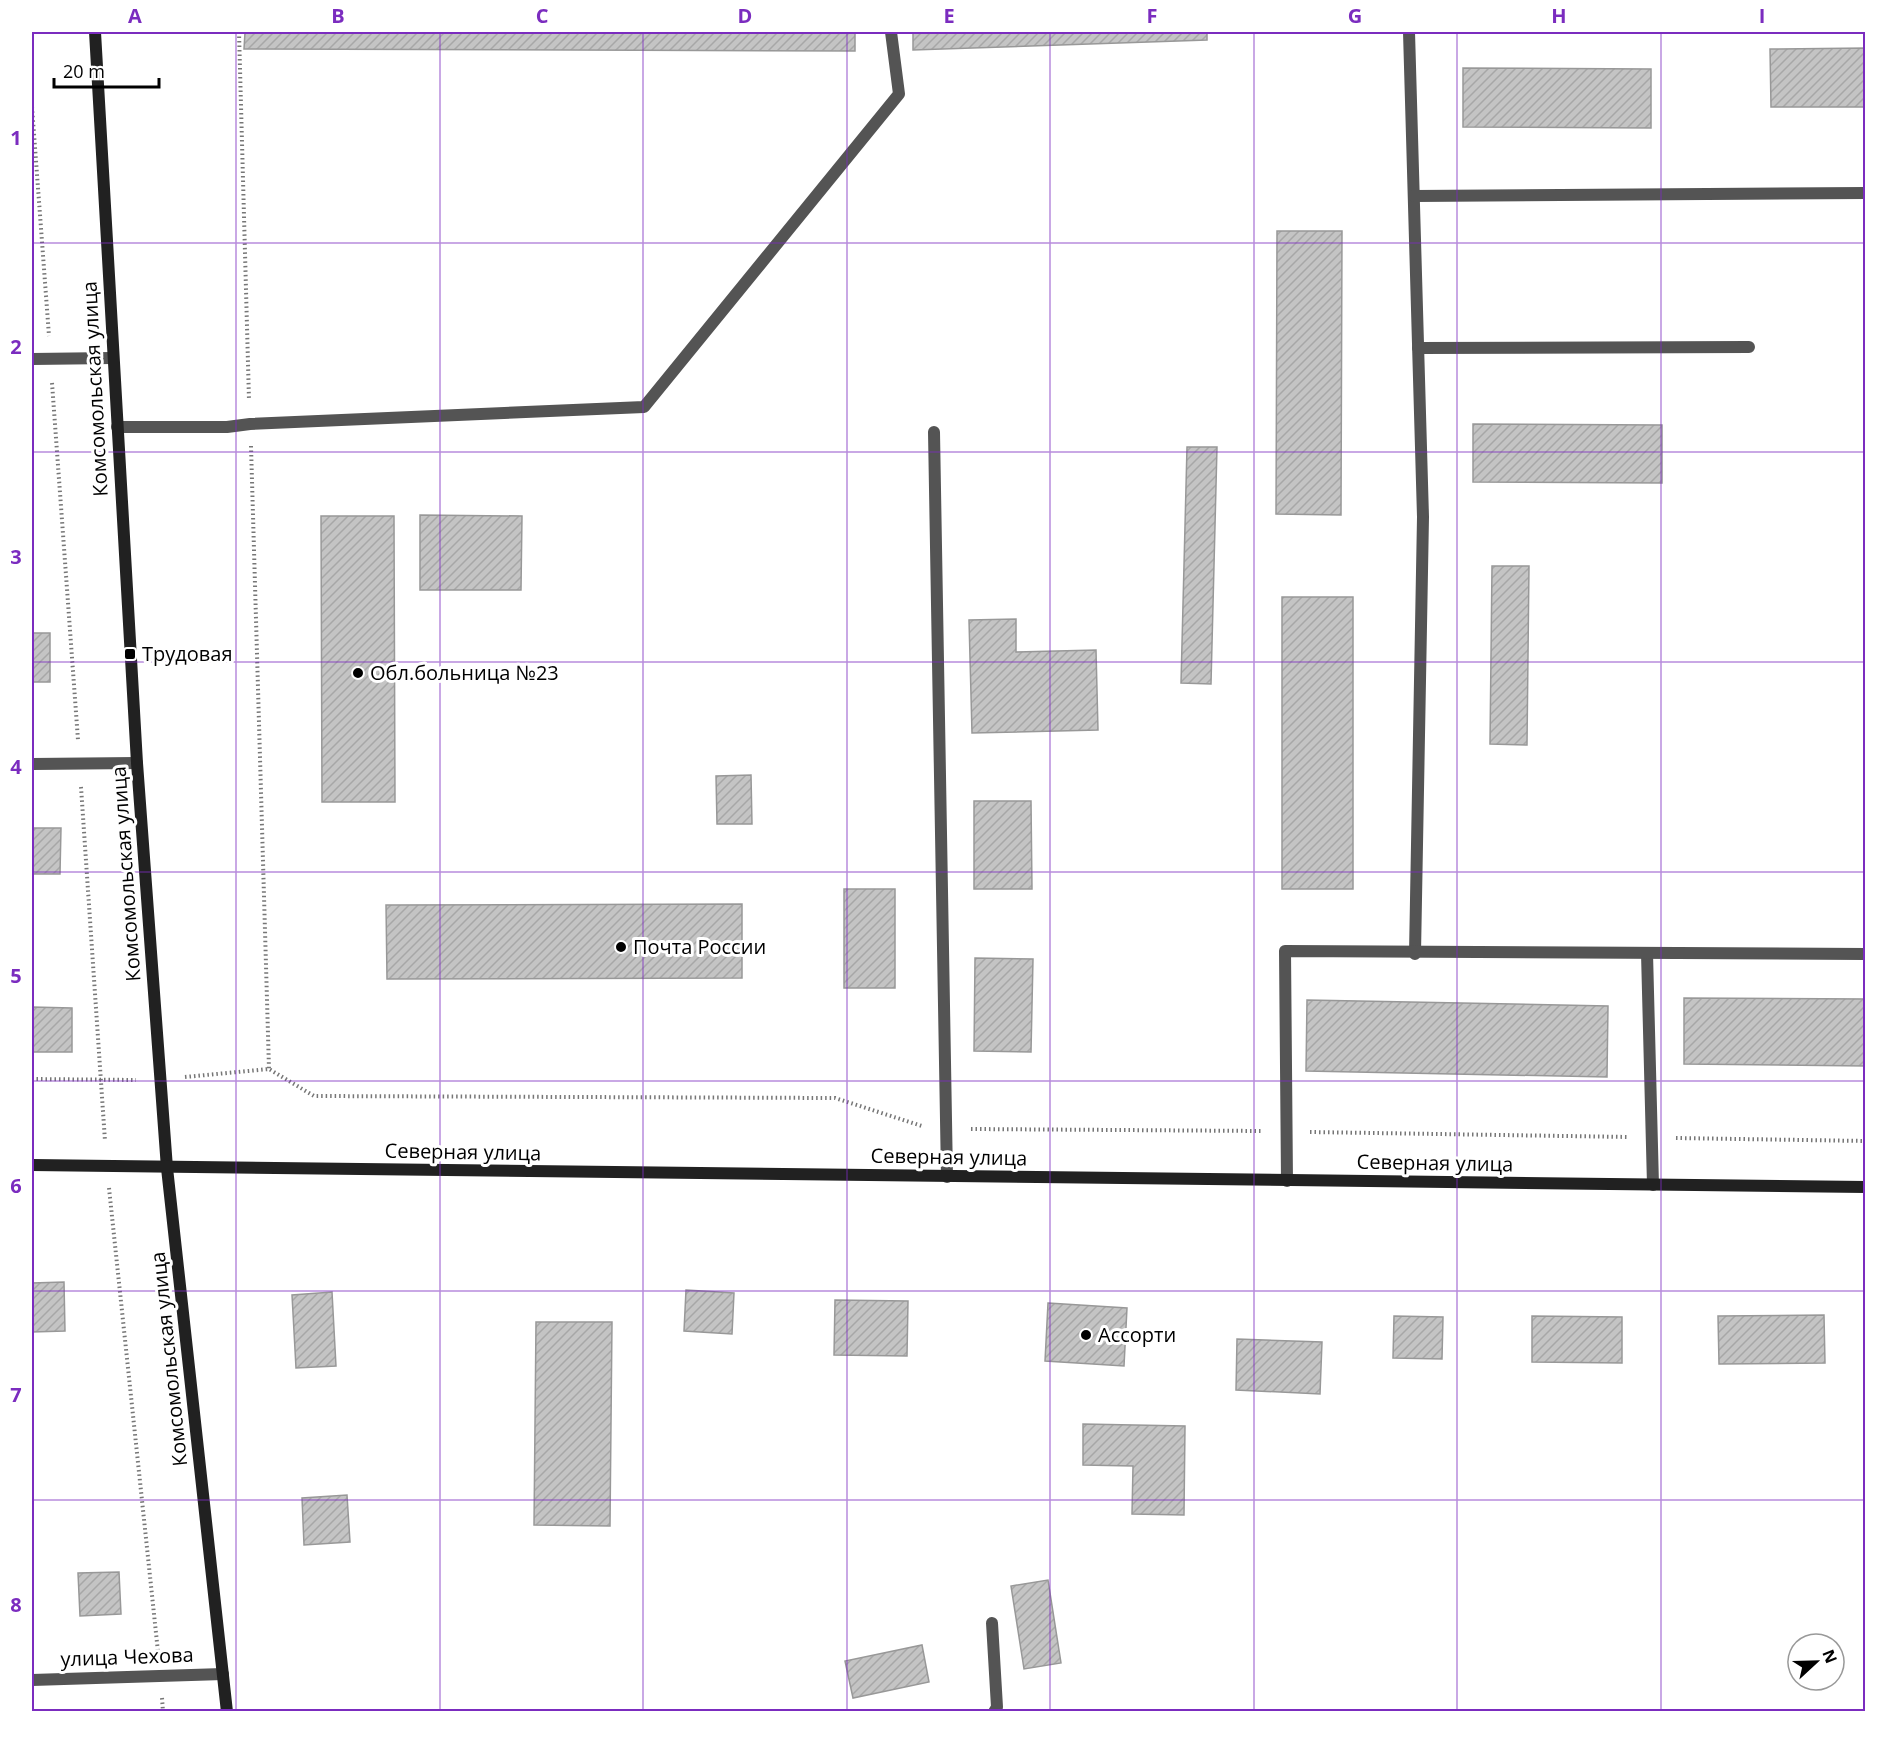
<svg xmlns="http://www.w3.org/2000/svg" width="1897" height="1743" viewBox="0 0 1897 1743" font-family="'Open Sans',sans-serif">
<defs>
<pattern id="building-hatch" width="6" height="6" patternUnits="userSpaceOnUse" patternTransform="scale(1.5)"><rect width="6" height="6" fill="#c4c4c4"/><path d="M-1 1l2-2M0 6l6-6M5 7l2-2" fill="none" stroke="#a7a7a7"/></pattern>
</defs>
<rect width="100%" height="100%" fill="#fff"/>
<g fill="url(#building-hatch)" stroke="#989898" stroke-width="1.5">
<polygon points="245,32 855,32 855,51 244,49"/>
<polygon points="913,32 1207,32 1207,40 913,50"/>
<polygon points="1866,48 1866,107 1771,107 1770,49"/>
<polygon points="1463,68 1651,69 1651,128 1463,127"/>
<polygon points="1277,231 1342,231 1341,515 1276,514"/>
<polygon points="1473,424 1662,425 1662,483 1473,482"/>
<polygon points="1187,447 1217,447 1211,684 1181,683"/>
<polygon points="420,515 522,516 521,590 420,590"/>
<polygon points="321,516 394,516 395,802 322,802"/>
<polygon points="1492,566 1529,566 1527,745 1490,744"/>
<rect x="1282" y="597" width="71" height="292"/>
<polygon points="1016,619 1016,652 1096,650 1098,730 972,733 969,620"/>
<rect x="32" y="633" width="18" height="49"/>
<polygon points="751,775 752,824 717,824 716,776"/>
<polygon points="974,801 1031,801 1032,889 974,889"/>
<polygon points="32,828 61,828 60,874 32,874"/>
<rect x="844" y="889" width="51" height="99"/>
<polygon points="742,904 742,978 387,979 386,905"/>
<polygon points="975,958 1033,959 1031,1052 974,1051"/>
<polygon points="1684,998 1866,999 1866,1066 1684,1064"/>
<polygon points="1307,1000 1608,1006 1607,1077 1306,1071"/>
<polygon points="32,1007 72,1008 72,1052 32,1052"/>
<polygon points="64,1282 65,1331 32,1332 32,1283"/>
<polygon points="686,1290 734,1293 732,1334 684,1331"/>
<polygon points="332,1292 336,1366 296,1368 292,1295"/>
<polygon points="835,1300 908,1301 907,1356 834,1355"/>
<polygon points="1048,1303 1127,1308 1124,1366 1045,1361"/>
<polygon points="1824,1315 1825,1363 1719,1364 1718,1316"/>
<polygon points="1394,1316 1443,1317 1442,1359 1393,1358"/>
<polygon points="1532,1316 1622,1317 1622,1363 1532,1362"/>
<polygon points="536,1322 612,1322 610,1526 534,1525"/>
<polygon points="1237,1339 1322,1342 1320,1394 1236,1390"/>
<polygon points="1083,1424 1185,1426 1184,1515 1132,1514 1133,1466 1083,1465"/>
<polygon points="347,1495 350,1542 304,1545 302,1498"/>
<polygon points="119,1572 121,1614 80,1616 78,1573"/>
<polygon points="1048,1580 1061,1663 1024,1669 1011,1586"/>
<polygon points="922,1645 929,1682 853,1698 845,1661"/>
</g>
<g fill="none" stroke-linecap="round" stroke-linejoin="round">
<g stroke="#767676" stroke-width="4" stroke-dasharray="1.5 3" stroke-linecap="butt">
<polyline points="239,32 249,400"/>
<polyline points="32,107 49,336"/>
<polyline points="52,383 78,740"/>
<polyline points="251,446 269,1069"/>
<polyline points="81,787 105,1141"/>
<polyline points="185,1077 269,1069 314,1096 835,1098 922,1126"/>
<polyline points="32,1079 136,1080"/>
<polyline points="971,1129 1263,1131"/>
<polyline points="1310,1132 1629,1137"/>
<polyline points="1676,1138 1866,1141"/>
<polyline points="109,1188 158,1652"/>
<polyline points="162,1698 163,1712"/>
</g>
<g stroke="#545454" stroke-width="12">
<polyline points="1409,32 1423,517 1415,954"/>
<polyline points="1414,196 1866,193"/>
<polyline points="1418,348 1749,347"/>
<polyline points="117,427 227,427 250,424 644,407 899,94 891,32"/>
<polyline points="934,432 947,1177"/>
<polyline points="1647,953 1653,1185"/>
<polyline points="1287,1181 1285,951 1866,954"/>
</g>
<g stroke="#545454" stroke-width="12">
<polyline points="32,359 112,358"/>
<polyline points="32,764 137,763"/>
<polyline points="992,1623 997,1707 994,1712"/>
<polyline points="32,1680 223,1674"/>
</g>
<g stroke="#212121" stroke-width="12">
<polyline points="95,32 137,763 167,1168 227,1712"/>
<polyline points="32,1165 1866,1187"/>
</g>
</g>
<path fill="none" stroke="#7b2cbf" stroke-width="1.5" stroke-opacity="0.55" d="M236,32V1712M440,32V1712M643,32V1712M847,32V1712M1050,32V1712M1254,32V1712M1457,32V1712M1661,32V1712M32,243H1866M32,452H1866M32,662H1866M32,872H1866M32,1081H1866M32,1291H1866M32,1500H1866"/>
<g fill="#000" stroke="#fff" stroke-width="2">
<rect x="124" y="648" width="12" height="12" rx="3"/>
<circle cx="358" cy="673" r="6"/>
<circle cx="621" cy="947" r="6"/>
<circle cx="1086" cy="1335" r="6"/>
</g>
<g text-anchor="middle" stroke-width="6" stroke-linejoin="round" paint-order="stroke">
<g font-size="20" fill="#000" stroke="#fff">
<text transform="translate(95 389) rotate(-93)" y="7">Комсомольская улица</text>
<text transform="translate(126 874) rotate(-94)" y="7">Комсомольская улица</text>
<text transform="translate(463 1152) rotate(1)" y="7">Северная улица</text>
<text transform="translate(949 1157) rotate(1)" y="7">Северная улица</text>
<text transform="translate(1435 1163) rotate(1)" y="7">Северная улица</text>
<text transform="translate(169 1359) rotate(-96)" y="7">Комсомольская улица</text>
<text transform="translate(127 1657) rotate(-2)" y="7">улица Чехова</text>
</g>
<g font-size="20" fill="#000" stroke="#fff" text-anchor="start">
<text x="142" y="661">Трудовая</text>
<text x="370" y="680">Обл.больница №23</text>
<text x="633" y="954">Почта России</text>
<text x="1098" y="1342">Ассорти</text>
</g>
</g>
<rect width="1897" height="1743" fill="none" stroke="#ffffff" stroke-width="66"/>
<g transform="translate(1816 1662) rotate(68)"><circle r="28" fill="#ffffff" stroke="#999999" stroke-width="1.5"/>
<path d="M0-4.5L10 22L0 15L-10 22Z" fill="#000000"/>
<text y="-9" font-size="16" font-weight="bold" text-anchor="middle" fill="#000000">N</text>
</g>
<path d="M54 78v9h105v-9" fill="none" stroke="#000000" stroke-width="3"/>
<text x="63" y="78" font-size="18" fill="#000000" stroke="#ffffff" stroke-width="4.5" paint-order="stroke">20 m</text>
<rect x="33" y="33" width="1831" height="1677" fill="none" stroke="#7b2cbf" stroke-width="2"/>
<g font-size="20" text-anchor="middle" font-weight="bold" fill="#7b2cbf">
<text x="135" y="23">A</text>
<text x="338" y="23">B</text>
<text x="542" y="23">C</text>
<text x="745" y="23">D</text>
<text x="949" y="23">E</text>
<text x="1152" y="23">F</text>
<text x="1355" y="23">G</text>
<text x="1559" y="23">H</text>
<text x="1762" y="23">I</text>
<text x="16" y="145">1</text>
<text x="16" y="354">2</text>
<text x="16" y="564">3</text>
<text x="16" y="774">4</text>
<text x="16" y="983">5</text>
<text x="16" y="1193">6</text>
<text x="16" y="1402">7</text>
<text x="16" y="1612">8</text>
</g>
</svg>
